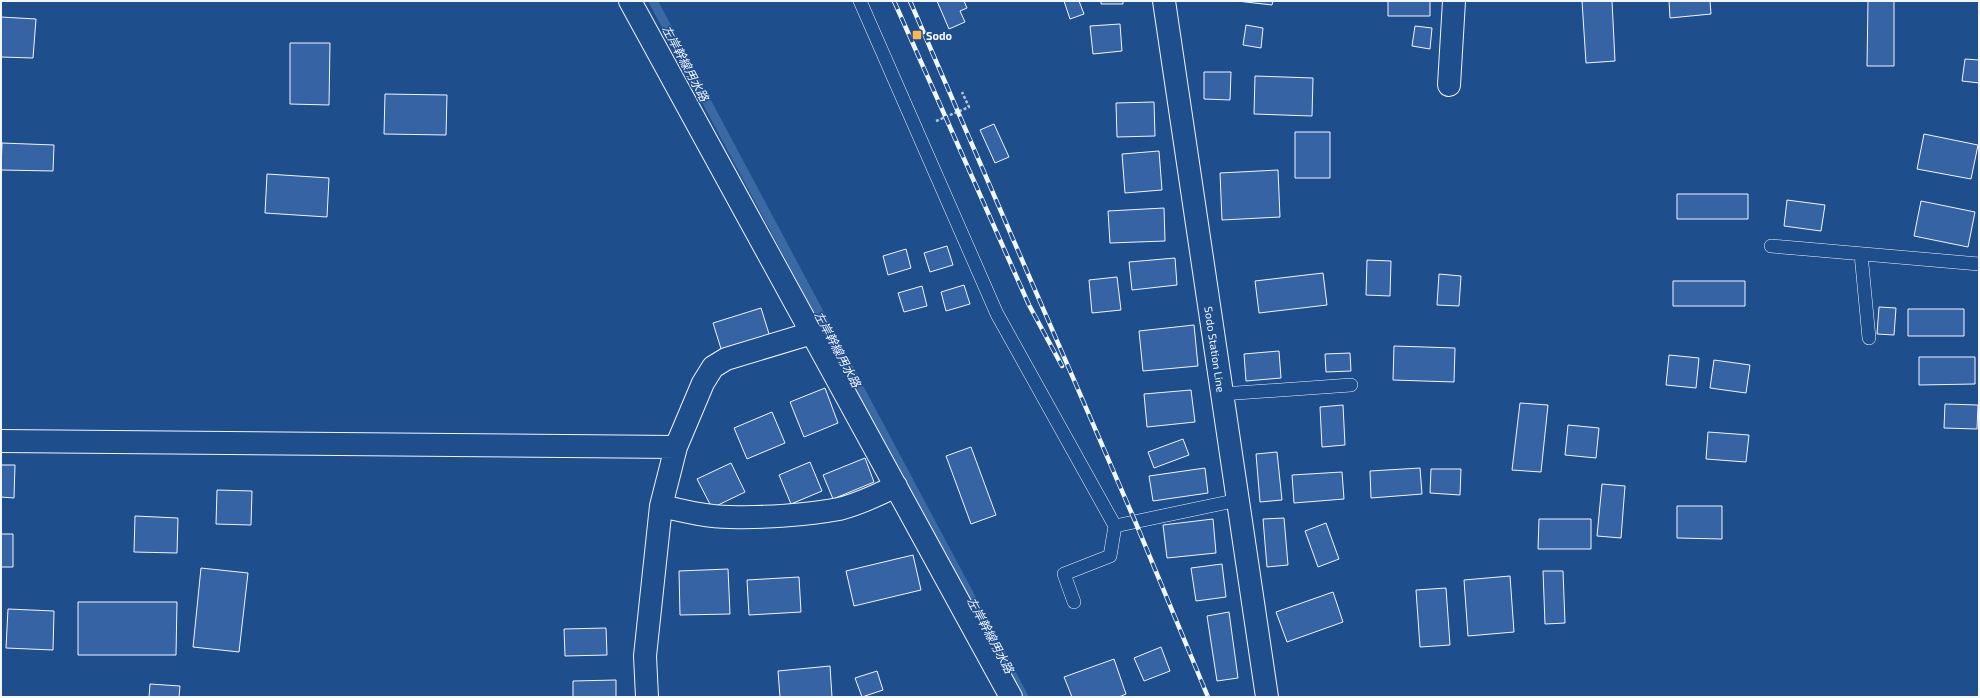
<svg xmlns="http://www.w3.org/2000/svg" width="1980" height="698" viewBox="0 0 1980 698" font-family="'Exo 2','Noto Sans JP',sans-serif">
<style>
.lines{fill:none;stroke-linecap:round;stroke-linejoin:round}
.stream{stroke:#3b69a3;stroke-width:9}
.building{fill:#3563a3;stroke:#f2f6ff}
.lane-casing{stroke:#f2f6ff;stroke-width:14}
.street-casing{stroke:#f2f6ff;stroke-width:24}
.secondary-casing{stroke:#f2f6ff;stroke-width:24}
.path{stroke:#b3c4dc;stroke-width:2.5;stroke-dasharray:3 2;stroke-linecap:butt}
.lane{stroke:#1f4e8c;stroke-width:13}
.street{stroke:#1f4e8c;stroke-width:22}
.secondary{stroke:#1f4e8c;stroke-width:22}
.rail-casing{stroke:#f2f6ff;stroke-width:4.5}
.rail{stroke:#1f4e8c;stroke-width:3;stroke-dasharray:9;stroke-linecap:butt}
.poi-dot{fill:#ffb74d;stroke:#1f4e8c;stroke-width:1.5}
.labels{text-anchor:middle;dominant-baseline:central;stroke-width:3;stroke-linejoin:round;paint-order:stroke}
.poi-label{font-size:11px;font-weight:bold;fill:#f2f6ff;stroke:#1f4e8c;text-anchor:start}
.street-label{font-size:11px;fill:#f2f6ff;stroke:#1f4e8c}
.water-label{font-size:12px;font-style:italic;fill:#f2f6ff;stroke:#1f4e8c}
</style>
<rect width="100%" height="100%" fill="#1f4e8c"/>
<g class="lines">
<path class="stream" d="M653,1L1024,697"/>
</g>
<path class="building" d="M937,1H964L967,8L960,11L965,22L949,29Z
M1064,1H1079L1084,14L1070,19Z
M1101,1H1123V4H1101Z
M1237,1H1273L1272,5Z
M1388,1H1430V16H1388Z
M1582,1H1612L1615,61L1586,63Z
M1669,1H1710L1711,14L1670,18Z
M1868,1H1894V66H1867Z
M1,17L36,19L33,58L1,57Z
M1120,24L1122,51L1093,54L1090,26Z
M1246,25L1263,28L1261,48L1243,45Z
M1415,26L1432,28L1430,49L1412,46Z
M290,43H330L329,105L290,104Z
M1965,59L1979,60V83L1962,81Z
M1204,72H1231L1230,100L1204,99Z
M1255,76L1313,78L1312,116L1254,114Z
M385,94L447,95L446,135L384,134Z
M1154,102L1155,136L1117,137L1116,103Z
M994,124L1009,157L995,163L980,130Z
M1295,132H1330V178H1295Z
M1924,134L1978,145L1971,179L1917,169Z
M2,143L54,145L53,171L1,170Z
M1159,151L1162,190L1125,193L1122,154Z
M1278,170L1280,217L1222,220L1220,173Z
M267,174L329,178L327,217L265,213Z
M1677,194H1748V219H1677Z
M1787,200L1825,205L1821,231L1784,226Z
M1921,201L1975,212L1968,247L1914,236Z
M1164,208L1165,241L1110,243L1108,211Z
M947,246L953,265L930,272L924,253Z
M906,249L911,268L888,275L883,256Z
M1175,258L1177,285L1132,290L1129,262Z
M1367,260L1391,261L1390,296L1366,295Z
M1323,273L1327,305L1259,313L1255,281Z
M1439,274L1461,276L1459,306L1437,305Z
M1117,277L1121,310L1092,313L1089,280Z
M1673,281H1745V306H1673Z
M964,285L970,304L946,311L941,292Z
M922,286L927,306L904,312L898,293Z
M1879,307L1896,308L1894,335L1877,334Z
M761,308L770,337L722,352L713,323Z
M1908,309H1964V336H1908Z
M1194,325L1198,366L1143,371L1139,331Z
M1394,346L1455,348L1454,382L1393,380Z
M1279,351L1281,378L1246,381L1244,354Z
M1350,353L1351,371L1326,372L1325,354Z
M1669,355L1699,358L1696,388L1666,385Z
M1919,357H1975V384L1919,385Z
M1714,360L1750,365L1746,393L1710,388Z
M825,388L838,423L804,437L790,402Z
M1191,390L1195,422L1147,427L1144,394Z
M1520,403L1548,405L1541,472L1512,470Z
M1945,404L1978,405L1977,429L1944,428Z
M1343,405L1345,445L1322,447L1320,407Z
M772,412L785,443L747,459L734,428Z
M1568,425L1599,428L1596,458L1565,455Z
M1708,432L1749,435L1746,462L1706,459Z
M1183,439L1189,455L1154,468L1148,452Z
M971,447L996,515L971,524L946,456Z
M1277,452L1282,500L1260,502L1256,454Z
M865,458L874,482L833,499L823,475Z
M810,462L822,491L791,504L779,475Z
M731,463L745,492L712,508L697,479Z
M1,465H15L14,498L1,497Z
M1205,468L1208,493L1153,501L1149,476Z
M1420,468L1422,494L1371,498L1370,471Z
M1431,469H1461L1460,495L1430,493Z
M1342,472L1344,499L1294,503L1292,475Z
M1602,484L1625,486L1621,538L1597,536Z
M217,490L252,491L251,525L216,524Z
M1677,506H1722V539L1677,538Z
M135,516L178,518L177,553L134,552Z
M1284,518L1288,565L1267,567L1263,519Z
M1213,519L1216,553L1167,558L1163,525Z
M1539,519H1591V549H1538Z
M1326,523L1339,559L1318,567L1305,531Z
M1,534H13V567H1Z
M913,555L921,590L854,606L846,571Z
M1222,564L1226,597L1196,601L1191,568Z
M201,568L248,573L239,652L193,647Z
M728,569L730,614L680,615L679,571Z
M1543,571H1563L1565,623L1545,624Z
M1510,576L1514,632L1468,636L1464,580Z
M799,577L801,612L749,615L747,580Z
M1446,588L1450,645L1420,647L1416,590Z
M1333,592L1343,622L1287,642L1276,612Z
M78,602H177L176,655H78Z
M8,609L54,611L53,650L6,648Z
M1229,612L1238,678L1217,681L1207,616Z
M606,628L607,655L565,656L564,629Z
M1161,647L1170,671L1144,681L1134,658Z
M1114,659L1126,694L1119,697H1072L1064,677Z
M830,666L832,697H780L778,671Z
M877,671L883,690L862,697L855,678Z
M616,680V697H573V681Z
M150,684L180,686L179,697H149Z"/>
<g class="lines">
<defs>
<path id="lane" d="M860,1L997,314L1115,526L1110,556L1064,574L1074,602
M1771,246L1979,264
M1861,254L1869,338
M1222,394L1351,385
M1115,526L1238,500"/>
<path id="street" d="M630,1L1011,697
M1449,85L1454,1
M1,441L676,447
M661,506C683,511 707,517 730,517C763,518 807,515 839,509C859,504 878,495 896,486
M647,697L645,656L661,506L676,447L703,383L713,367L726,359L812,333"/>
<g id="secondary">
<path id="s1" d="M1164,1L1267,697"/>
</g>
</defs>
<use href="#lane" class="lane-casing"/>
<use href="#street" class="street-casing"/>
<use href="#secondary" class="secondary-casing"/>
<path class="path" d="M936,121L969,107L962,92"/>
<use href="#lane" class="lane"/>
<use href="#street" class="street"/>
<use href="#secondary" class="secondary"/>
<defs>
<path id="rail" d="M894,1L1029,305L1062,366
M910,1L1135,521L1208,697"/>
</defs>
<use href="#rail" class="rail-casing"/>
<use href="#rail" class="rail"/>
</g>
<rect class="poi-dot" x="912" y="30" width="10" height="10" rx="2"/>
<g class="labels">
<g class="poi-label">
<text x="926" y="35">Sodo</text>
</g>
<g class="street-label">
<text stroke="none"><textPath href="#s1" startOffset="352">Sodo Station Line</textPath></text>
</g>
<g class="water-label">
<text transform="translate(686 63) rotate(62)">左岸幹線用水路</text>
<text transform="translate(838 349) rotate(62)">左岸幹線用水路</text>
<text transform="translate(991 635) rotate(62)">左岸幹線用水路</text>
</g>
</g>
<rect width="1980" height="698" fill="none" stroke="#f2f6ff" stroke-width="4"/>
</svg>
